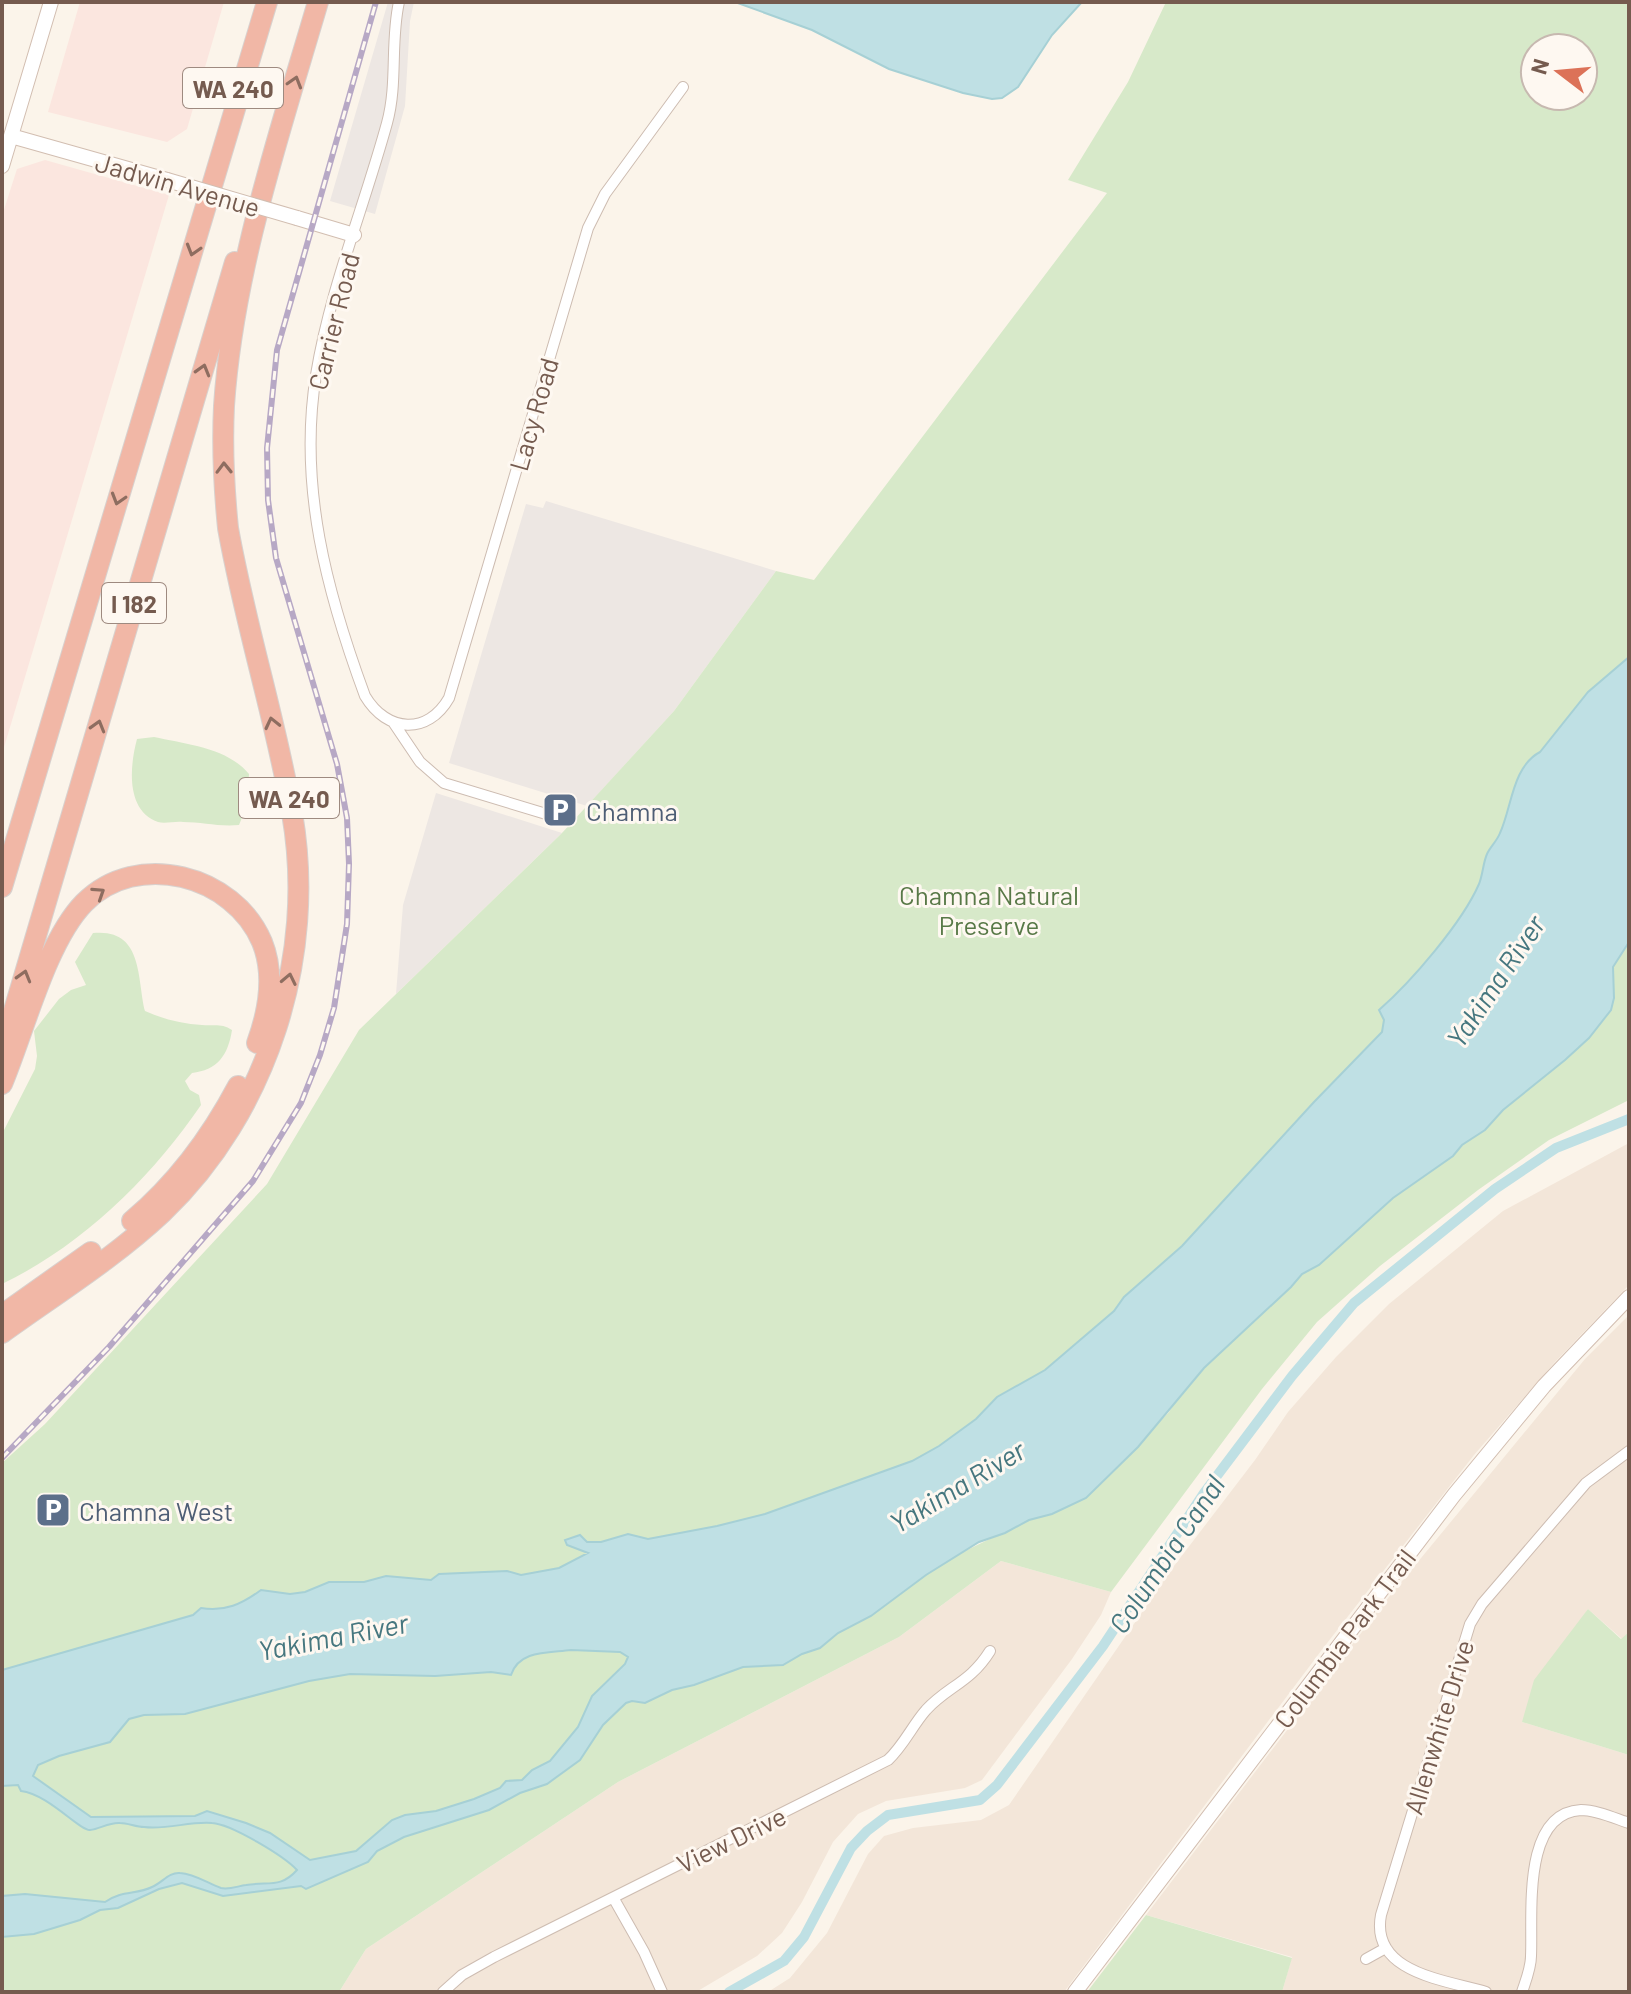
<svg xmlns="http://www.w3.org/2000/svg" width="1631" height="1994" viewBox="0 0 1631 1994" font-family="Barlow,sans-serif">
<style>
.residential{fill:#f3e6d9}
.commercial{fill:#fbe6df}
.industrial{fill:#ede7e3}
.green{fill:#d7e9c9;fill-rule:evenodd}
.water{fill:#bfe0e4;stroke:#a6d0d5;stroke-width:2;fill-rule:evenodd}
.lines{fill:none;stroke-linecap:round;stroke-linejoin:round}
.canal{stroke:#bfe0e4;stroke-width:10}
.street-casing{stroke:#cdbcb1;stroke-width:12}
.secondary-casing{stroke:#d2beb1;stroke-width:16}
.highway-casing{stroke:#d8d1ce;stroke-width:22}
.street{stroke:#fff;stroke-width:10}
.secondary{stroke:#fff;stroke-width:14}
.highway{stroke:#f1b7a6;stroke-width:20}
.rail-casing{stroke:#b7a8c5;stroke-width:6}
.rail{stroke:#fef8f1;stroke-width:3;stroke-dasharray:9;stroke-linecap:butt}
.secondary-bridge-casing{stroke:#d2beb1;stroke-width:16;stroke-linecap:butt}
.secondary-bridge{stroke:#fff;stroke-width:14}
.oneway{stroke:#8e6d60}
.labels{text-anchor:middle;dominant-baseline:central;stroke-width:6;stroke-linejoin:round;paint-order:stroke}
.shield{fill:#fef8f1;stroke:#9e8a80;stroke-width:2}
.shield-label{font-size:24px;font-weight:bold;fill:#755b4f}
.street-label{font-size:26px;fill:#755b4f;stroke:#fef8f1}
.service-label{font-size:26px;fill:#4e5e75;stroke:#fef8f1;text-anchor:start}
.park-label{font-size:26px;fill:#587947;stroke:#fef8f1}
.water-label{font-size:28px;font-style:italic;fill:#46777f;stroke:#fef8f1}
</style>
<rect width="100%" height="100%" fill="#fbf4ea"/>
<path class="residential" d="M1629,1143V1285L1555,1362L1474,1455L1324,1647L1064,1992H768L790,1978L827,1933L868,1854L884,1836L913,1828L981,1820L1009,1805L1174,1566L1255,1460L1288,1412L1336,1357L1389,1304L1503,1211Z
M1629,1315V1632L1622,1639L1588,1609L1522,1722L1629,1755V1992H1282L1292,1957L1146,1915L1384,1603L1585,1359Z
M1001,1561L1111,1592L1101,1615L1072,1659L982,1780L965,1788L886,1801L858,1814L833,1842L802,1902L782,1933L757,1956L696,1992H339L366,1949L618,1782L899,1637Z"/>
<path class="commercial" d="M80,2H224L187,129L167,142L48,112Z
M45,160L169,195L2,754V216L17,169Z"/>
<path class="industrial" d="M388,2H414L410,21L405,106L375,214L330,201Z
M546,501L776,571L674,711L587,806L449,763L526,504L543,508Z
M436,793L562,833L396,994L403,905Z"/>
<path class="green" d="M1166,2H1629V657L1588,692L1540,752C1512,767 1512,807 1500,833C1497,841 1490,847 1487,854C1483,863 1483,874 1479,884C1462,923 1411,982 1380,1010L1384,1020L1382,1032L1314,1102L1182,1246L1124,1297L1114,1311L1045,1370L997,1397L976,1419L939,1446L912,1461L765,1514L717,1526L648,1539L628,1534L601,1542H587L580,1535L578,1548L589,1552L559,1568L521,1575L507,1571L439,1574L431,1580L386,1576L364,1582H329L305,1592L290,1594L261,1590C242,1604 225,1612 201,1608L193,1615L2,1670V1463L45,1424L267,1184L359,1030L562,833L674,711L776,571L814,580L1107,193L1068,180L1128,82ZM1535,48H1583V96H1535Z
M154,737C186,744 228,748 249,774L247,805L239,825C219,827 202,822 183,822C175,821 165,824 158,822C125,810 130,765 137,739Z
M93,933C143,928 137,977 145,1011C163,1019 182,1024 202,1025C215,1026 222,1023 232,1030C228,1056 217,1070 192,1073L185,1081L190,1090L199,1095L201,1105C151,1178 83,1245 2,1284V1134L35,1069L37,1056L34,1031L59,999L71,990L86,985L75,962Z
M1629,942V1100L1549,1140L1478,1190L1380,1266L1317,1322L1262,1389L1111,1592L1001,1561L899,1637L618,1782L366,1949L339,1992H2V1759L111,1720L965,1551L1029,1520L1052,1514L1086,1498L1169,1412L1182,1392L1204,1368L1302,1274L1319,1265L1393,1198L1453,1156L1462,1145L1485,1130L1503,1110L1565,1060L1589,1038L1607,1016L1614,998L1613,967Z
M1588,1609L1621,1639L1629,1632V1755L1522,1722L1534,1680Z
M1146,1915L1292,1958L1282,1992H1087Z"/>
<path class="water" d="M735,2H1082L1052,35L1018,87L1002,98L992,99L963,93L889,69L812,30Z
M1629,657V942L1613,967L1614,998L1611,1010L1589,1038L1565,1060L1503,1110L1485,1130L1462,1145L1453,1156L1393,1198L1319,1265L1302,1274L1291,1287L1204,1368L1138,1447L1086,1498L1052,1514L1029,1520L1005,1533L979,1542L926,1575L871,1616L838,1633L820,1648L802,1654L783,1665L743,1667L694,1685L672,1690L645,1703L632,1701L626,1703L603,1725L580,1760L547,1784L520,1793L489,1810L404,1837L377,1851L368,1862L306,1889L301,1886L223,1896L182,1883L159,1889L118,1908L100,1910L80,1920L34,1934L2,1937V1896L25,1894L105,1902C122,1890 136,1895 152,1887C162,1883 169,1872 180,1873C195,1874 207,1883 221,1888C229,1890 238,1886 246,1885C268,1881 280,1889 297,1870C284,1856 231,1824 212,1823C190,1821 167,1830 144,1827C136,1827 128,1823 120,1823C109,1822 100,1829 90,1830C80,1831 48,1794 21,1791L18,1785L2,1786V1670L193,1615L201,1608C225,1612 242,1604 261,1590L290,1594L305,1592L329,1582H364L386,1576L431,1580L439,1574L507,1571L521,1575L559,1568L588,1553L567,1545L565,1540L580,1535L587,1542H601L628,1534L648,1539L717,1526L765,1514L912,1461L939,1446L976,1419L997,1397L1045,1370L1114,1311L1124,1297L1182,1246L1314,1102L1382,1032L1384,1020L1379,1010C1411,982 1462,923 1479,884C1483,874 1483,863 1487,854C1490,847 1497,841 1500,833C1512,807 1512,767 1540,752L1588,692ZM571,1650L620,1652L628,1657L625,1664L592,1696L578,1727L550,1761L532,1770L522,1780L506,1781L500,1788L474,1799L436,1811L405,1815L392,1820L356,1851L310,1860L270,1833L246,1823L207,1811L195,1816L91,1817L33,1776L38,1765L59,1756L110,1742L129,1719L144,1715L185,1714L309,1681L350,1674L435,1676L491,1672L511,1675C519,1650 548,1653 571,1650Z"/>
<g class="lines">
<path class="canal" d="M729,1992L784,1961L804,1937L851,1848L867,1831L888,1815L980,1800L997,1785L1103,1646L1204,1493L1292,1376L1354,1303L1495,1189L1556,1148L1629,1119"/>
<defs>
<path id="street" d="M399,2C390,42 398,83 387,123C364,207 330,289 316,375C298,486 327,593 365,696C387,733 428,735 449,698L588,228L605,194L683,87
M393,722L420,762L444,783L566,820
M614,1899L644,1952L662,1992
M1366,1959L1384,1949
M443,1992L462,1975L494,1957L888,1760C904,1745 912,1726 926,1710C948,1686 970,1683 990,1651
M1486,1992C1446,1980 1370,1973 1381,1915L1470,1624L1482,1604L1586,1483L1629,1451
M1522,1992C1526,1980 1531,1968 1531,1956C1533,1916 1521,1813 1581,1810C1596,1810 1614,1818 1629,1823"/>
<path id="secondary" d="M11,136L167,180
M2,166L51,2
M297,218L354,235
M1075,1992L1454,1495L1544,1386L1629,1297"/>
<path id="highway" d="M2,887L267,2
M2,1051L235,262
M2,1084C24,1032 46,942 84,903C137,849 234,875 262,942C275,974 269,1010 257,1043
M132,1221C176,1184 211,1137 238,1086
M2,1315L91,1252
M2,1333C56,1294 114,1258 162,1213C268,1112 317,956 292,813C275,717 245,624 228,528C224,488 222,447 224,406C233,270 280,132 318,2"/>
</defs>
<use href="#street" class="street-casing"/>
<use href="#secondary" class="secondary-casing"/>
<use href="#highway" class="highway-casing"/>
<use href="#street" class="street"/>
<use href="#secondary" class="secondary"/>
<use href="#highway" class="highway"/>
<defs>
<path id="rail" d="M2,1458L109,1347L253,1181L301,1103L320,1055L334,1008L347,924L349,864L347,818L337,764L276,558L268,500L267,448L277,350L376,2"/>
</defs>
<use href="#rail" class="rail-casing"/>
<use href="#rail" class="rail"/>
<defs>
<path id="secondary-bridge" d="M167,180L297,218"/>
</defs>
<use href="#secondary-bridge" class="secondary-bridge-casing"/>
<use href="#secondary-bridge" class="secondary-bridge"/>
</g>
<defs><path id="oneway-chevron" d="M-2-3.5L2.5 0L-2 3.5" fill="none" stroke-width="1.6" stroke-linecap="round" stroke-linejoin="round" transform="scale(2)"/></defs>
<g class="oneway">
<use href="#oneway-chevron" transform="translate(295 82) rotate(-73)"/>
<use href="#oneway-chevron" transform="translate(193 250) rotate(107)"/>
<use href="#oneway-chevron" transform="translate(203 370) rotate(-74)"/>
<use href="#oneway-chevron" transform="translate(224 468) rotate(-91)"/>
<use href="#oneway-chevron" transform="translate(118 499) rotate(107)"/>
<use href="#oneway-chevron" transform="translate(272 723) rotate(-103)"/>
<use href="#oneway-chevron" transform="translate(98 726) rotate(-74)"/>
<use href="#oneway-chevron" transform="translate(99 893) rotate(-33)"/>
<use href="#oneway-chevron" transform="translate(24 976) rotate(-74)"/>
<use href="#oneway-chevron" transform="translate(289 979) rotate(-78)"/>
</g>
<defs>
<symbol id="parking-square" viewBox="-11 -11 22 22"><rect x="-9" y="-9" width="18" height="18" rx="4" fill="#5c6f8a" stroke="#fef8f1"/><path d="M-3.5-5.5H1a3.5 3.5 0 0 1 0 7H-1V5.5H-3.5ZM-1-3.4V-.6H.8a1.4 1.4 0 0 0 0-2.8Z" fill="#fff"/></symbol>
</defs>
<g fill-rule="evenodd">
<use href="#parking-square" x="540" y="790" width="40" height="40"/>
<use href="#parking-square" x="33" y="1490" width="40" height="40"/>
</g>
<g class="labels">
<g class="shield">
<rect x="183" y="68" width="100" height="40" rx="6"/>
<rect x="102" y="583" width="64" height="40" rx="6"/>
<rect x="239" y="778" width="100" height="40" rx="6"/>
</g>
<g class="shield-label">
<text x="233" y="88">WA 240</text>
<text x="134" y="603">I 182</text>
<text x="289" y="798">WA 240</text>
</g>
<g class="street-label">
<text transform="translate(178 184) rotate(16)">Jadwin Avenue</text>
<text transform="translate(333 321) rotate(-76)">Carrier Road</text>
<text transform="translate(533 414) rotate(-74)">Lacy Road</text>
<text transform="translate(1344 1638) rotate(-53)">Columbia Park Trail</text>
<text transform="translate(1438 1727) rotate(-73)">Allenwhite Drive</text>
<text transform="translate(731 1839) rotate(-26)">View Drive</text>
</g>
<g class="service-label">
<text x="586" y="810">Chamna</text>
<text x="79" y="1510">Chamna West</text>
</g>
<g class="park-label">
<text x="989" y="894">Chamna Natural<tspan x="989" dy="30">Preserve</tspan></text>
</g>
<g class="water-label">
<text transform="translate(1495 981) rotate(-56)">Yakima River</text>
<text transform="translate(957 1486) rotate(-31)">Yakima River</text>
<text transform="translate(1166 1554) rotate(-56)">Columbia Canal</text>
<text transform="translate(333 1636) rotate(-11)">Yakima River</text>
</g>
</g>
<rect width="1631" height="1994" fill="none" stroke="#755b4f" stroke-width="8"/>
<g transform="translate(1559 72) rotate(286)"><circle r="38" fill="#fef8f1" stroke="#c7b9b0" stroke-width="2"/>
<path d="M0-6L14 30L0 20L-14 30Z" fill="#dc7258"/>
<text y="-12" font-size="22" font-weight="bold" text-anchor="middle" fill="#755b4f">N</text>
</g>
</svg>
